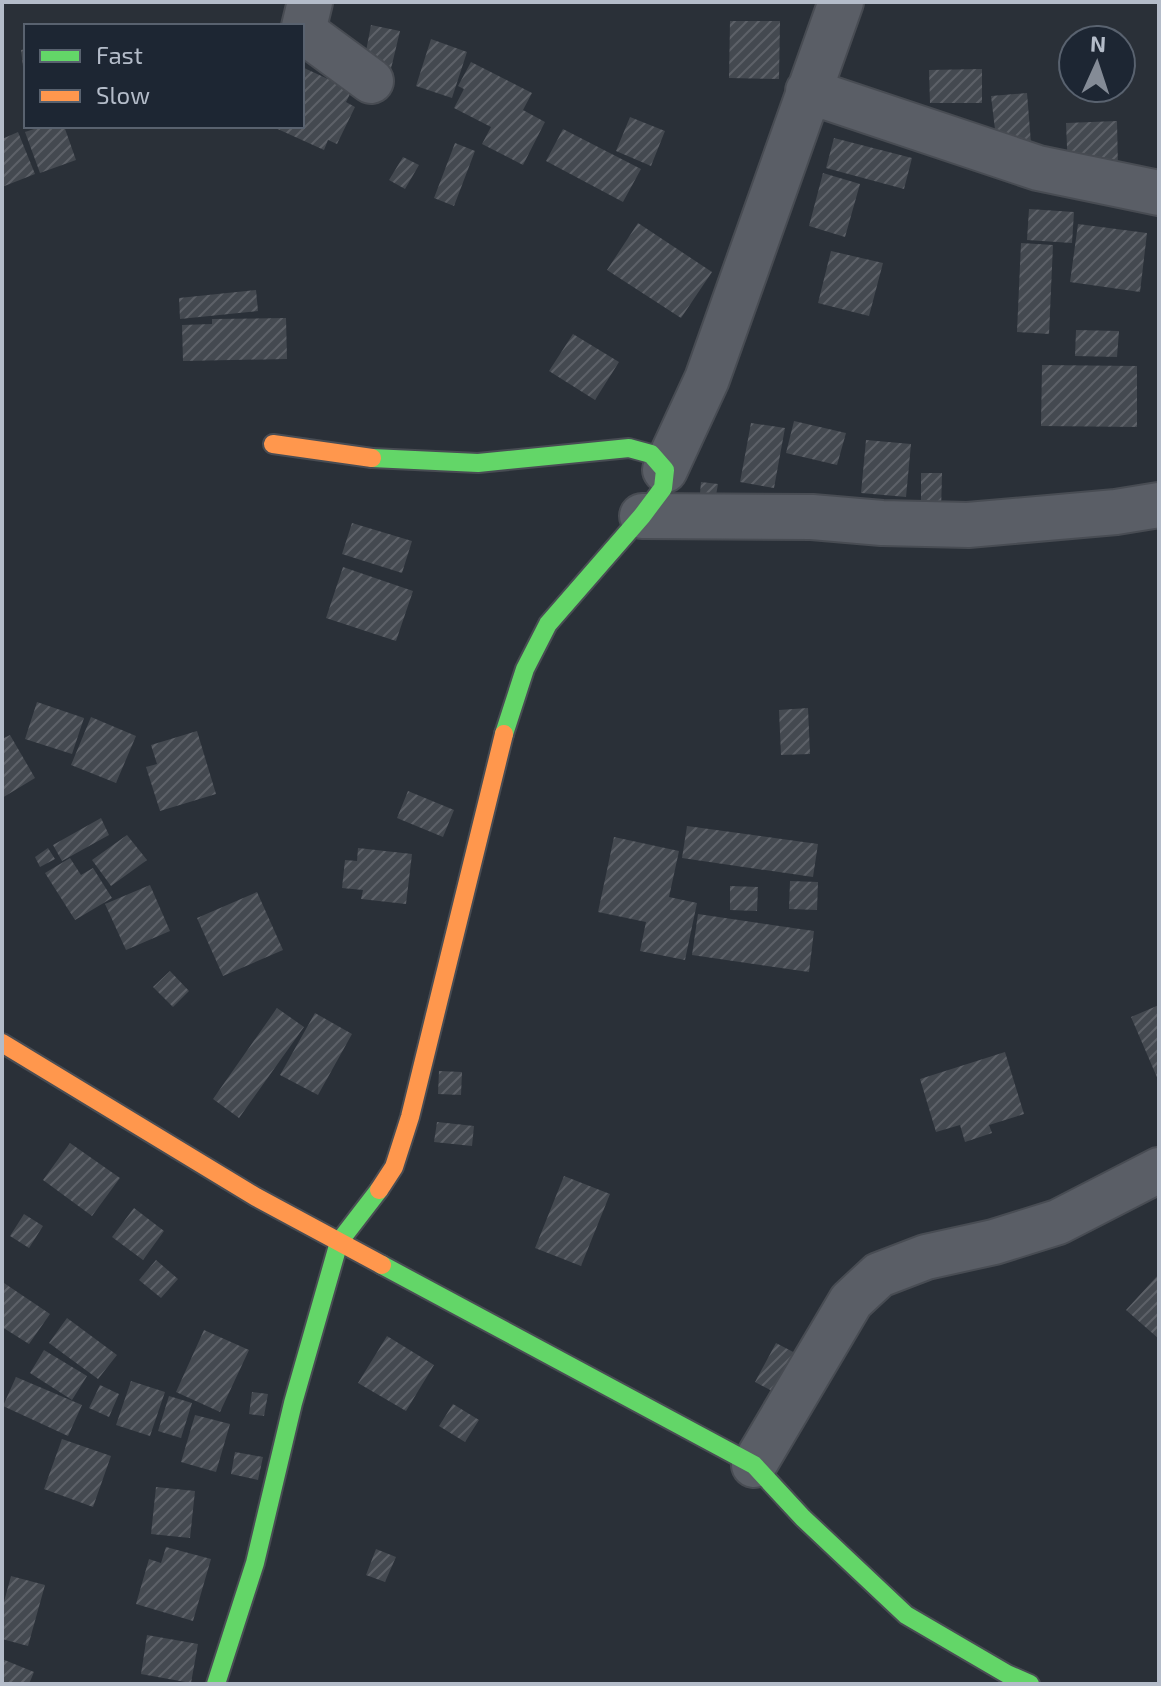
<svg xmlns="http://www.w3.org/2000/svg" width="1161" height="1686" viewBox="0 0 1161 1686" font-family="'Exo 2',sans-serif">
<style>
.building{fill:url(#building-hatch)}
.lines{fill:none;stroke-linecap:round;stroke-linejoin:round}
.street-casing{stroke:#484c53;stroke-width:48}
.fast-casing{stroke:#484c53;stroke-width:22}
.slow-casing{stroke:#484c53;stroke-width:22}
.street{stroke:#5a5e66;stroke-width:44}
.fast{stroke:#63d668;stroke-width:18}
.slow{stroke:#ff974d;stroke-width:18}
</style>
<defs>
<pattern id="building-hatch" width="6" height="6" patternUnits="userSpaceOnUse" patternTransform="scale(2)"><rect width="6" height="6" fill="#444950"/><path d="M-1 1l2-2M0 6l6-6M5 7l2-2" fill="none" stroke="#5d6168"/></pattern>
</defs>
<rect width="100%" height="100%" fill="#2a3038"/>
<path class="building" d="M730,21H780L779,79L729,78Z
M371,25L400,31L390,73L363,67Z
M431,39L467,52L452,98L416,86Z
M26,49V75H24L21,50Z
M471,62L532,93L523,110L545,122L523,165L482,144L491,127L454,108L464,89L458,86Z
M302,67L352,90L346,102L355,107L337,144L328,140L324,150L271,126H302Z
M982,69V103H930L929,70Z
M1027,93L1031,143L997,146L991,96Z
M630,117L665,131L651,166L616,151Z
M1117,121L1118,169L1068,171L1066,123Z
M43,126H64L76,160L40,173L25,132Z
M563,129L641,169L623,202L546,161Z
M18,132L35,174L2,187V139Z
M834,138L912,158L904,189L826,168Z
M455,143L475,151L454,206L434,198Z
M403,157L419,165L405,189L389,180Z
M823,173L860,184L845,237L809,226Z
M1029,209L1074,212L1072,243L1027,240Z
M638,223L712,272L681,318L607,270Z
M1078,224L1147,233L1140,292L1070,282Z
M1021,243L1053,245L1049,334L1017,332Z
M831,251L883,263L869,316L818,303Z
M256,290L258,311L180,319L179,298Z
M286,318L287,359L183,361L182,325L212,324V319Z
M1076,330L1119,331L1117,357L1075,356Z
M573,334L619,362L595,400L549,371Z
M1042,365L1137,366V427L1041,426Z
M794,421L846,433L837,465L786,453Z
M751,423L785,428L774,488L740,482Z
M866,440L911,444L906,497L861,493Z
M921,473H942L941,513H921Z
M701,482L718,484L714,507L699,505Z
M352,523L412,541L402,573L342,554Z
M343,567L413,591L396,641L326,618Z
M37,702L84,718L72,754L25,739Z
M808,708L810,754L781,755L779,710Z
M91,717L136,736L116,783L71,765Z
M197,731L216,794L160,811L146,767L157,764L151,745Z
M10,735L35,778L2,798V739Z
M408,791L454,810L443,837L397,818Z
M101,818L109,835L62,861L53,845Z
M687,826L818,844L813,877L682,858Z
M127,835L147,860L111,886L92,860Z
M614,837L679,851L669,897L697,903L685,960L640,951L646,922L598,912Z
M48,848L55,859L40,867L35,857Z
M358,848L412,854L406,904L361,899L363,890L342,888L345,860L357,861Z
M70,858L81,875L93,868L112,898L75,920L45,873Z
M790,881L818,882L817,910L789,909Z
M150,885L170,931L126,950L105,904Z
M730,886L758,887L757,911L730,910Z
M257,892L283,950L223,976L197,918Z
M698,914L814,931L809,972L692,955Z
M170,971L189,991L173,1007L153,987Z
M1159,1005V1082L1131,1017Z
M277,1008L304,1027L239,1118L213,1099Z
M315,1013L352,1034L318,1095L280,1075Z
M1005,1052L1024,1114L989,1125L992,1133L965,1142L960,1125L936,1132L920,1079Z
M439,1071L462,1072L461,1095L438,1094Z
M437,1122L474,1126L472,1146L434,1142Z
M70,1143L120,1178L92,1216L43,1180Z
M564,1176L610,1194L581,1266L535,1248Z
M134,1208L164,1231L143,1260L112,1237Z
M24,1214L43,1226L29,1248L10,1236Z
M156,1260L178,1279L161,1298L139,1280Z
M1159,1274V1339L1126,1310Z
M4,1283L50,1314L29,1344L2,1327Z
M67,1318L117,1355L98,1379L49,1343Z
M204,1330L249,1350L220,1412L176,1392Z
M387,1336L434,1365L406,1411L358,1383Z
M776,1343L801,1356L780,1395L755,1382Z
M44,1350L87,1376L72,1400L30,1373Z
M16,1377L82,1405L68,1436L3,1406Z
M131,1381L165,1392L150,1436L116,1425Z
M100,1385L119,1394L109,1417L89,1408Z
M252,1392L268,1394L264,1416L249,1414Z
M169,1396L192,1403L181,1438L158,1431Z
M453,1404L479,1420L465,1442L439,1426Z
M195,1415L230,1424L216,1472L181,1462Z
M62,1439L111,1456L93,1507L44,1489Z
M235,1452L263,1457L258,1480L231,1474Z
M156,1487L195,1491L190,1538L151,1534Z
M166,1547L211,1559L193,1621L136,1604L149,1559L161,1563Z
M376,1549L396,1557L385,1582L366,1575Z
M11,1576L45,1585L28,1646L2,1639V1609Z
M147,1635L198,1644L191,1683L141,1674Z
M2,1659L34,1672L29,1684H2Z"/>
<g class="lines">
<defs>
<path id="street" d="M310,2L303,31L371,81
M808,91L1038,168L1159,193
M665,470L707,379L841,2
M642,516L812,517L882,523L968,525L1116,512L1159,505
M754,1465L851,1301L879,1275L926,1257L994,1242L1058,1222L1159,1170"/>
<path id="fast" d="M372,458L478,463L629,448L651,454L665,470L663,488L642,516L548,624L525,669L504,734
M382,1265L754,1465L803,1518L906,1615L1007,1674L1030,1684
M216,1684L255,1563L293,1403L339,1242L379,1190"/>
<path id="slow" d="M273,444L372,458
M2,1043L256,1197L382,1265
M379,1190L394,1167L410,1117L504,734"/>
</defs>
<use href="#street" class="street-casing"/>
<use href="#fast" class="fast-casing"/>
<use href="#slow" class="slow-casing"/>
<use href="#street" class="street"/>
<use href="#fast" class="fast"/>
<use href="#slow" class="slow"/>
</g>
<rect width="1161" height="1686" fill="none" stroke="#b4bcc9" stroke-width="8"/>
<rect x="24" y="24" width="280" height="104" fill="#1d2633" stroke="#59626f" stroke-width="2"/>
<rect x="40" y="50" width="40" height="12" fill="#63d668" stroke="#59626f" stroke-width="2"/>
<text x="96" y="64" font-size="24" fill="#b4bcc9">Fast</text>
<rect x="40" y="90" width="40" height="12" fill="#ff974d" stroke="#59626f" stroke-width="2"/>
<text x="96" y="104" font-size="24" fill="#b4bcc9">Slow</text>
<g transform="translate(1097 64) rotate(3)"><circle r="38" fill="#1d2633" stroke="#59626f" stroke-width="2"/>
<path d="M0-6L14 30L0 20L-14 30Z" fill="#848b96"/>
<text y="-12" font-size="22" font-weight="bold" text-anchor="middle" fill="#b4bcc9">N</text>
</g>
</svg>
